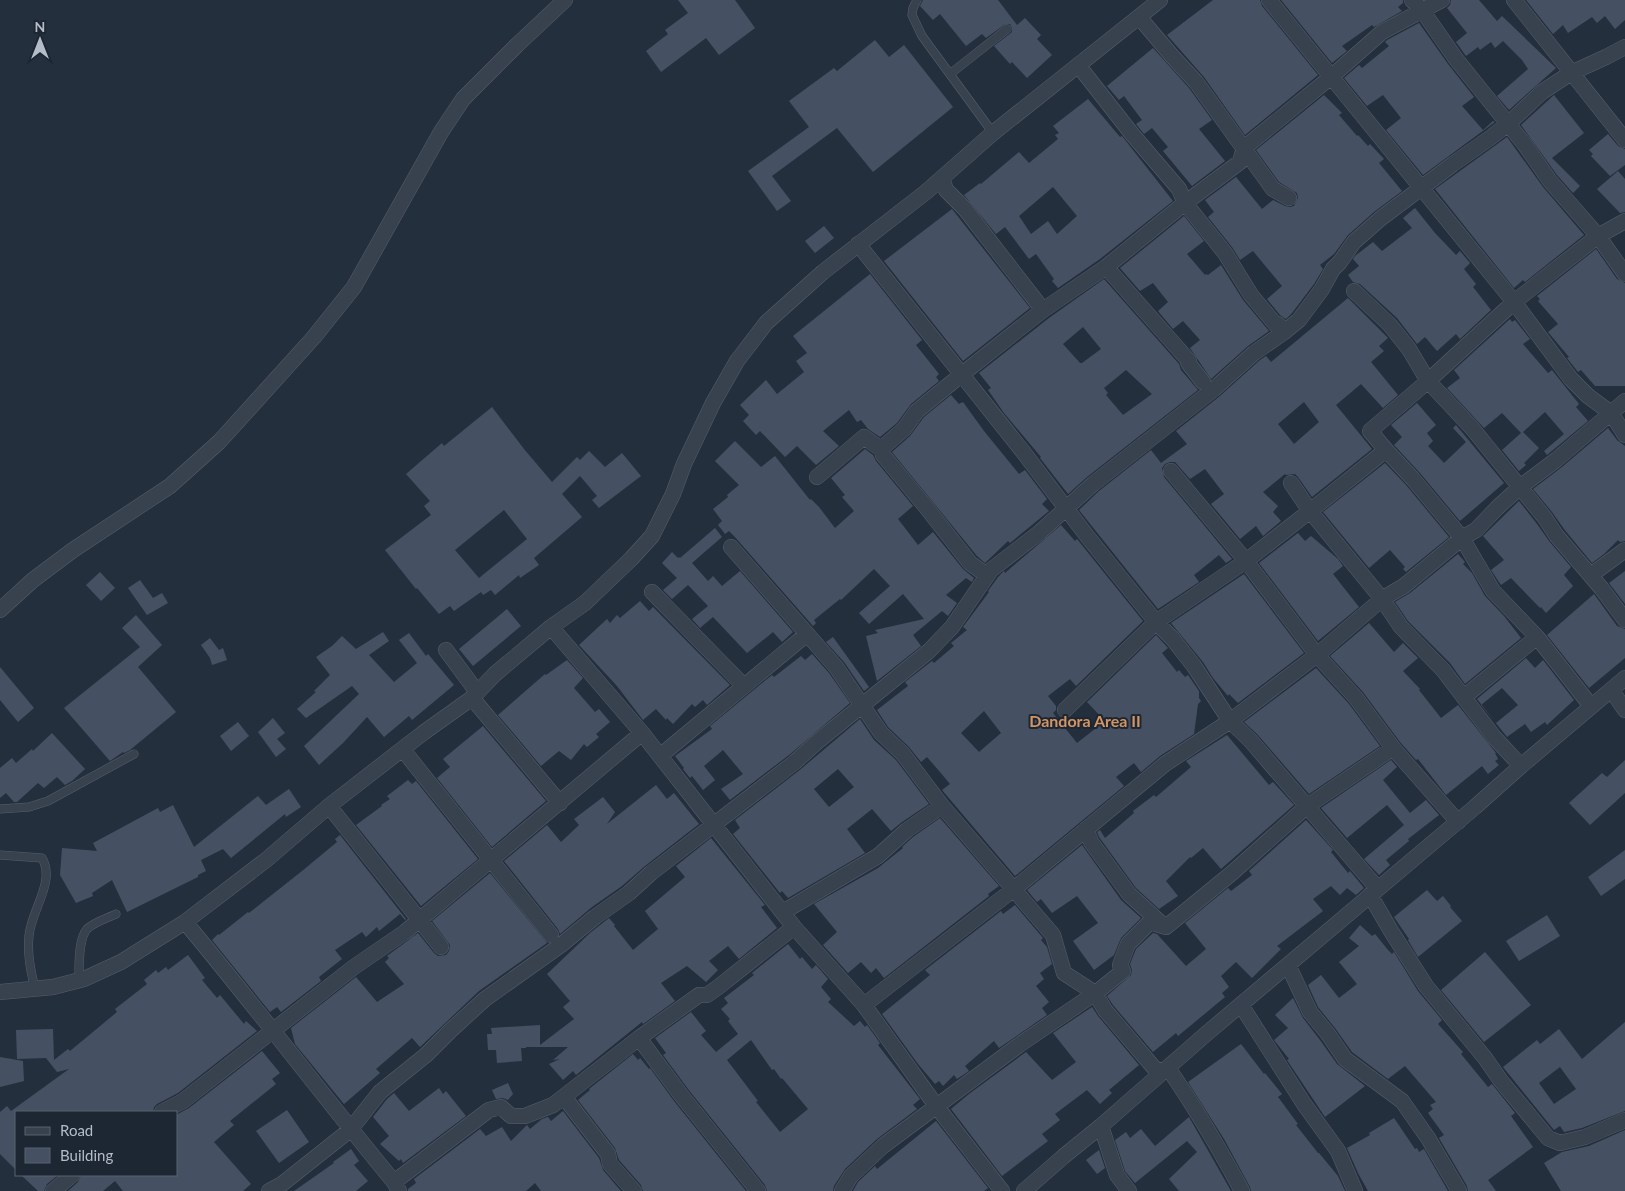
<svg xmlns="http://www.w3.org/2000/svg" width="1625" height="1191" viewBox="0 0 1625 1191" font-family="Lato,sans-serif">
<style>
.building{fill:#455162;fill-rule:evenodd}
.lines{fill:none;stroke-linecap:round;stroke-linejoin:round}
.lane-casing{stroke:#565f6c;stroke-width:9}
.street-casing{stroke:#565f6c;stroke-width:16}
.lane{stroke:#38414e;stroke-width:8}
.street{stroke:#38414e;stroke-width:15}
.labels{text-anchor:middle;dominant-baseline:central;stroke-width:4;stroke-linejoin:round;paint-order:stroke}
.quarter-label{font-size:16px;font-weight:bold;fill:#d59563;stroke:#1d2633}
</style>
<rect width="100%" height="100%" fill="#242f3e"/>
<path class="building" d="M678,0H735L755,28L719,55L706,38L661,72L646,51L668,34L665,30L688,13Z
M923,0H998L1017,25L1025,18L1041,35L1037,39L1052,55L1027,78L1012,62L1010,64L994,46L1012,32V28L1010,24L1004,25L986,38L982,34L966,46L940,14L933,20L920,6Z
M1213,0H1260L1262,6L1318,75L1245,135L1204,77L1167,35Z
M1281,0H1403V3L1398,7L1402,11L1374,27L1372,25L1342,46L1347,51L1332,63Z
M1451,0H1479L1497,21L1502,16L1556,68L1509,110L1497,96L1528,69L1522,60L1503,41L1495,48L1491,42L1480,50L1478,47L1466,56L1456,42L1467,33L1447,8L1450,5Z
M1526,0H1625V20L1615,29L1605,16L1597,23L1592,17L1568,33L1563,25L1553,34Z
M1419,23L1448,64L1474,97L1462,106L1483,130L1493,121L1495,122L1423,175L1386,130L1401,118L1383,95L1367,106L1344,78L1359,65L1362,68L1389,46L1385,42L1387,40Z
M875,40L889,57L904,45L953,107L873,172L837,128L772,176L791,201L777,211L748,171L809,127L789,101L834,68L837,71Z
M1153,48L1189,88L1212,120L1199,129L1225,161L1192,186L1163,151L1168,147L1152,128L1144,134L1136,124L1142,120L1124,96L1119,100L1107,86Z
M1324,95L1342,113L1339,115L1357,136L1358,135L1368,146L1370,144L1384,159L1379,163L1402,191L1374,212L1348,235L1334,254L1320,265L1323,269L1314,284L1292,313L1286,319L1280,315L1267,299L1282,286L1253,251L1240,260L1232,247L1208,217L1214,212L1205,200L1236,177L1262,209L1273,200L1285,206L1290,207L1294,206L1298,198L1297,193L1279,182L1256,150Z
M1554,95L1584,133L1552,158L1580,186L1573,193L1557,175L1521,125Z
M1088,99L1120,137L1122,136L1173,201L1100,259L1058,288L1052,281L1054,279L1036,254L1029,259L1005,227L996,234L964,195L980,183L981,184L1019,152L1029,163L1058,139L1055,135L1059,133L1053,126ZM1053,187L1077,216L1057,234L1048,221L1031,234L1019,216Z
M1608,134L1618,146L1625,149V165L1610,176L1591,156L1593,154L1589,150Z
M1507,137L1543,187L1584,235L1525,282L1523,280L1514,288L1435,189Z
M1618,171L1625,179V212L1620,213L1597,189Z
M1415,208L1435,233L1456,255L1460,251L1470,263L1464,269L1476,284L1473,287L1491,310L1460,339L1456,334L1437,351L1425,337L1417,344L1397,318L1360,284L1353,282L1348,275L1359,266L1353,259L1355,256L1373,242L1382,251L1412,228L1403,218Z
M952,209L1030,308L963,361L884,261Z
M1184,216L1204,241L1187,254L1205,275L1206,274L1208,275L1221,265L1243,300L1269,331L1248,346L1211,379L1190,348L1200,340L1183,321L1173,329L1158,311L1168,302L1153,283L1140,291L1120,268Z
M824,226L834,238L815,253L805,241Z
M1596,249L1617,279L1625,283V386H1595L1581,370L1578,372L1567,358L1569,357L1548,332L1558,324L1538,301L1540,299L1537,296Z
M870,274L922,340L916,345L939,374L936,377L939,381L911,404L897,423L880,437L868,429L861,420L857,422L849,410L823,431L839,446L816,465L797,446L785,457L760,431L756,435L743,421L749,415L740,405L766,380L777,394L804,372L796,361L807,353L793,336Z
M1104,279L1179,364L1181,370L1198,390L1087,477L1068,494L1040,458L1041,457L1004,413L988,390L991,388L979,373L1049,318ZM1083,327L1101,349L1082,363H1080L1063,344ZM1126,370L1152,394L1123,415L1106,395L1108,393L1104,388Z
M1348,298L1388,338L1379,346L1384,351L1371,362L1398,395L1383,408L1361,384L1336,405L1372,449L1312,497L1298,477L1295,474L1286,475L1285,474L1263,492L1278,506L1273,512L1281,521L1263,536L1256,526L1240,539L1211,504L1224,494L1205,469L1190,479L1175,462H1170L1165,464L1162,468L1164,477L1232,559L1226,563L1219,555L1194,575L1199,582L1158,609L1079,510L1099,491L1151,450L1161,463L1187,444L1176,431L1220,396L1260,360L1266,356L1271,362ZM1304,402L1319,422L1294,444L1278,424Z
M1510,319L1512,322L1515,320L1530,339L1523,344L1548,373L1552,370L1579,404L1576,407L1588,421L1547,455L1544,451L1564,434L1545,412L1523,432L1539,448L1524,463L1526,465L1519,471L1502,450L1521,433L1502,413L1484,428L1447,388L1460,378L1454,370Z
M951,395L959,404L963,402L984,431L1019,474L1025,470L1047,499L1042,504L1049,511L1010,543L1008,541L985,563L977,556L892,452L910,436L924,417Z
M1417,403L1436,425L1427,433L1433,441L1428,446L1444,463L1466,442L1453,428L1456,425L1504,483L1460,521L1420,473L1394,445L1402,437L1391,425Z
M492,407L524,449L552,482L577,457L580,460L589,451L605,467L622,453L641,476L599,508L592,500L597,496L580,476L562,494L582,517L534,558L539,565L520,578L519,575L495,595L491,590L483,595L481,592L454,611L450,606L439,614L417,588L416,589L385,550L431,515L424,506L430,501L406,474L442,443L444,446ZM504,510L527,539L479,578L455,550Z
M1608,428L1617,440L1625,446V541L1620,542L1618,540L1604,554L1592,563L1564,529L1552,512L1533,489L1562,467Z
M735,441L761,467L775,456L810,500L811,499L819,507L835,528L854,511L842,497L845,495L831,478L865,449L873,455L876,461L913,506L898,519L918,545L933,532L963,569L974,578L972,582L966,578L946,595L957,603L948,616L942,611L913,635L921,646L877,681L866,636L878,633L875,630L924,619L903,594L869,624L859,613L890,586L874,569L841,600L840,599L814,620L816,623L813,626L734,536L729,531L725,534L718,525L722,521L713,509L728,497L727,495L739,485L715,461Z
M1385,463L1406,485L1449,537L1406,572L1403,569L1405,567L1390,550L1369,568L1323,512Z
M1519,501L1537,524L1549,541L1571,567L1564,575L1573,586L1546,613L1541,607L1540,608L1511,578L1501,585L1491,570L1504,560L1483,536Z
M1061,525L1075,541L1077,539L1143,621L1076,686L1070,679L1048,696L1056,706V710L1053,713L1077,743L1105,721L1087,702L1156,635L1168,648L1162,653L1177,672L1179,670L1185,677L1188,675L1199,691V698L1201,701L1198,704L1194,734L1160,756L1141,772L1134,763L1116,777L1124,786L1015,876L942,790L950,784L940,772L927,757L921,762L909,747L888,727L877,710L908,686L905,682L932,661L934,663L954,646L951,643L967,630L963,627L989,592L988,591L998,577L1004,571L1005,573ZM984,711L1001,733L979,752L961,733Z
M715,528L722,537L692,563L708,581L713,576L722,586L740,571L793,632L782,642L773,632L747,653L713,617L700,628L692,619L708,606L688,585L672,599L663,590L677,578L662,563L672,552L678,558L679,557L680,558Z
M1298,533L1305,541L1311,536L1338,559L1343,566L1333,574L1359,607L1318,641L1259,563Z
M1458,554L1465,562L1463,564L1472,573L1485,596L1504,616L1521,638L1465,684L1450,663L1408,621L1395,602L1410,593Z
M1625,571V604L1609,583Z
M100,572L115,588L101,601L86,585Z
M1244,574L1304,653L1238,703L1229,694L1228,696L1213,678L1203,662L1171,623Z
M140,580L153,598L162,593L168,603L147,615L128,588Z
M1594,594L1617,626L1625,629V658L1589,688L1547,635Z
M640,601L649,611L653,607L730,685L707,705L703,700L695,707L692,704L673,724L667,718L666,720L656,709L643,720L617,686L579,645L607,619L610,623L617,615L620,618Z
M507,609L521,626L473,666L459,649Z
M136,615L162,645L138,667L176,712L130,750L124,753L123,752L110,761L64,708L140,647L122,628Z
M1369,623L1394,652L1403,643L1418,658L1403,671L1420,689L1419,690L1441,718L1458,705L1496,753H1495L1498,759L1495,761L1499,765L1488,774L1482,766L1446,795L1418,759L1416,760L1400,742L1363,692L1330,656Z
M383,632L389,641L369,655L394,682L417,663L399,640L409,633L426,656L428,654L454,685L412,720L409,716L384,737L367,717L343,743L319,765L304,746L359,694L352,686L306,718L297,709L316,692L314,691L330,675L316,657L332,646L342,636L356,649Z
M833,637L869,687L864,691L844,662L826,642Z
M210,638L219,650L223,648L227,660L212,665L210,658L201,645Z
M812,654L829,673L850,703L789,755L730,800L721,789L743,774L723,750L704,766L715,780L703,790L692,776L690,778L683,769L684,768L675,756L712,729L710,726L772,675L774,677L801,656L805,660Z
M1526,658L1535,668L1543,660L1574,700L1547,725L1545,722L1531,732L1525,724L1507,737L1477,699ZM1502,688L1518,705L1496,723L1481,705Z
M567,660L583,678L574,688L595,712L599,709L610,722L596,734L599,737L587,747L584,744L571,760L559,751L541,766L498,715L545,674L546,675Z
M0,667L34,708L18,722L0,700Z
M1316,668L1349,704L1380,746L1309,794L1257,734L1244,722Z
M273,718L285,733L277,739L286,749L276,757L258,732Z
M860,719L874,740L896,760L929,804L902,822L891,831L872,809L847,829L865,853L788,898L782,891L780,893L733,834L740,828L735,820L801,769ZM838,769L854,787L829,807L814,789Z
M238,722L249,736L231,751L220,736Z
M483,726L546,801L492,847L437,778L450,767L443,759Z
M52,733L85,769L72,781L65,785L57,777L44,788L38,783L17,802H14L6,793L0,798V768L12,758L16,763L32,749L33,751Z
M1227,735L1269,785L1273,782L1294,805L1221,869L1203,848L1191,858L1190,857L1166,881L1178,896L1159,909L1136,888L1099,837L1097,832L1100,830L1105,838L1134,813L1133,811L1154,795L1156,797L1191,767L1186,761Z
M1391,760L1397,767L1383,780L1410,813L1426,800L1439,815L1408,839L1409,841L1386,860L1390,865L1379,875L1364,859L1404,825L1387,805L1347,838L1321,808Z
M1625,760V793L1590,825L1569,803L1602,773L1607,777Z
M408,780L412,784L416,781L478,859L421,906L356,825L382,806L381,805L390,799L387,796Z
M656,785L667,799L674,793L699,824L645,866L622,886L592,907L560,934L558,929L504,861L547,825L561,842L579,825L574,819L603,797L615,812L607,824Z
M289,789L301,807L286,817L285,814L231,858L223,849L201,860L206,871L198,875V877L127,912L112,880L92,893L93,896L76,903L60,875L62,848L97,851L93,843L158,808L160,812L173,805L194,847L258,796L266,805Z
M940,818L999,886L988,894L989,896L884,978L876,968L871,973L861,962L848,973L823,945L837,932L814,904L878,868L903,848L902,847L913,837Z
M1306,820L1333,850L1331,852L1348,873L1350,871L1364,888L1356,895L1347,888L1340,895L1331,886L1313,899L1323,911L1277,946L1281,949L1252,978L1236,962L1221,976L1229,987L1222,993L1225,997L1178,1036L1176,1033L1153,1052L1113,1005L1107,996L1131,975L1132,970L1130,964L1136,949L1153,933L1157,934L1186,966L1206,949L1185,923L1228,888L1231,891L1252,875L1249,871Z
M340,835L406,919L405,920L400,914L379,931L377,927L366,937L362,932L335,950L342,959L319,977L321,981L281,1012L277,1007L270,1012L212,940L218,934L219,935L248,912L249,913L302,871L337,842L335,839Z
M711,838L765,905L761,907L777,928L739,959L728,946L709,961L718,970L706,982L687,966L661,983L675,1001L643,1024L642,1022L576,1075L573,1071L563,1080L549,1064L560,1059L553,1060L568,1047H526V1048H521L522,1061L497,1063L496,1050H488L487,1034H492L491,1028L540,1025V1045L574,1019L563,1007L570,1001L547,974L590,933L609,918L615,925L614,926L633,950L658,929L645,911L685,877L676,866Z
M1082,845L1121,900L1141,918L1121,938L1114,955L1094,970L1073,941L1098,923L1077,896L1052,913L1041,899L1037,902L1027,890Z
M1625,850V879L1601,896L1588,877Z
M490,873L547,943L479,991L420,1047L412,1038L376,1069L380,1073L344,1104L295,1044L291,1028L356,977L377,1002L404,984L385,962L389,958L387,956L418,933L434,953L438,956L446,955L449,951L450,945L432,921Z
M1427,890L1437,901L1443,896L1451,906L1450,907L1462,921L1418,957L1408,940L1409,939L1394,917Z
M1015,905L1043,938L1041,940L1047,947L1052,964L1040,973L1044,979L1036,986L1049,1002L1042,1008L1047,1015L999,1048L994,1041L965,1066L969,1071L957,1079L954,1075L943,1086L939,1081L935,1084L918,1064L882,1014L930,975L925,970L1001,911L1003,914Z
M1547,915L1560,936L1519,961L1506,941Z
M1360,925L1372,936L1375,934L1388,950L1392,954L1394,952L1418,991L1442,1020L1438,1024L1463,1052L1461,1054L1488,1087L1492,1084L1515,1113L1511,1116L1533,1147L1488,1180L1496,1191H1468L1467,1186L1439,1138L1444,1135L1428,1113L1433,1109L1430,1105L1436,1102L1405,1066L1388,1079L1352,1052L1335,1028L1318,1007L1308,985L1321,975L1339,998L1357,984L1339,962L1359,946L1349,938Z
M788,944L800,959L802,957L812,969L816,965L828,979L821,987L831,999L828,1002L854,1026L860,1021L865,1027L867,1025L880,1043L878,1045L920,1099L913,1105L917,1109L877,1139L845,1169L834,1186L833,1191H767L765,1185L688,1089L663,1055L666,1053L655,1038L691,1012L706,1031L701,1035L716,1052L738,1034L728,1021L730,1019L721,1009L728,1003L724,998L754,975L752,973ZM751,1040L772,1070L774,1069L781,1079L782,1078L808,1109L780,1132L756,1102L758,1101L727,1060Z
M1485,952L1531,1005L1484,1042L1441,990Z
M188,955L205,978L202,980L217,998L220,995L244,1024L246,1021L257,1031L178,1093L157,1104L154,1107L153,1112H16V1170L0,1154V1112L7,1106L11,1111L69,1069L57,1072L46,1058L17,1059L16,1030L53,1029L54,1060L68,1049L70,1051L117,1012L115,1009L147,984L144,980L156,970L158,973L166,967L168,970Z
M1293,998L1303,1018L1320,1040L1337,1064L1365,1086L1325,1117L1287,1060L1289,1059L1274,1040L1288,1028L1275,1015Z
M1092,1007L1098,1016L1139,1065L1109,1090L1112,1093L1100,1104L1087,1090L1055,1114L1060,1120L1042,1134L1048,1141L1002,1176L951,1109L969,1094L1026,1052L1052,1080L1076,1062L1053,1033Z
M1625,1022V1111L1582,1128L1564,1132L1560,1126L1554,1130L1503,1067L1537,1040L1540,1044L1559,1029L1582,1059ZM1560,1067L1576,1089L1554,1104L1539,1083Z
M1241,1044L1264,1074L1265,1073L1282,1094L1278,1097L1298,1124L1296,1125L1318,1153H1319L1338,1176L1345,1191H1251L1250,1187L1224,1139L1188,1082Z
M262,1051L280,1073L272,1079L276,1084L230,1121L234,1125L214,1142L251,1184L243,1191H123L115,1181L103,1191H68L78,1182L81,1175H176V1115L189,1108Z
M633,1054L638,1060L640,1058L649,1069L650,1068L674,1101L746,1191H643L641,1185L619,1160L615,1148L578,1100L590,1090L589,1089Z
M0,1057L23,1061L24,1081L0,1087Z
M508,1083L513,1094L508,1100L503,1098L496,1099L492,1090Z
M439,1088L443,1094L446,1091L466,1116L403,1163L401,1159L399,1161L380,1144L389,1136L373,1117L387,1099L394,1093L409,1111Z
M287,1110L309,1142L279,1163L256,1131Z
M563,1111L599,1158L603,1170L621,1191H541L535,1183L526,1191H408V1189L416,1183L414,1179L480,1129L486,1136L502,1127L511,1141L527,1125L530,1129L542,1119L548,1117L551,1121Z
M1189,1117L1231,1191H1179L1169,1179L1197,1152L1187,1141L1135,1183L1125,1171L1115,1140L1126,1132L1130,1138L1141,1129L1155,1146Z
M1394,1118L1415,1149L1417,1148L1419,1152L1424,1149L1448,1191H1368L1358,1173L1347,1148L1370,1135L1369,1133Z
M936,1121L988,1188L984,1191H853L858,1182L875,1166L877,1169Z
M1625,1130V1191H1561L1544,1163L1562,1152L1589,1146Z
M351,1149L359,1161L354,1165L368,1181L356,1191H294L334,1163L333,1162Z
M1099,1150L1105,1168L1097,1174L1086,1160Z
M21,1175H58L47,1184L44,1191H38Z"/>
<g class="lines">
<defs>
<path id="lane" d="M917,0L913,8L912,15L922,36L993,133
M950,74L1007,29
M0,809L29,807L48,801L134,754
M0,855L42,858C56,882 31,910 29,936C27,954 31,972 35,989
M79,981C79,967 78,939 87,929C94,922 108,918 116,914"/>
<path id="street" d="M1269,0L1514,302L1571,379L1588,396L1611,413L1625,435
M1412,0L1422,10L1456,59L1525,145L1550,181L1598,236L1625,274
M1514,0L1625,140
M1139,17L1172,56L1196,82L1273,189L1289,198
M942,178L946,190L965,209L1043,310
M858,244L1024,453L1087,536L1156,622L1172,638L1194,666L1230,721L1250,740L1378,889
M1106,267L1189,361L1188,362L1189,364L1203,382
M1354,291L1390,325L1409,349L1428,381L1472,428L1545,518L1556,535L1602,589L1625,620
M1281,328L1278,324L1276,325L1251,295L1225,253L1185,203L1240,162L1244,148L1331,77L1382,32L1442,0
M881,448L883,455L926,507L970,563L981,571
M1171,471L1246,561L1317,655L1356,698L1393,748L1458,822
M817,477L864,437L881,449L904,429L917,411L961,375L1043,310L1106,267L1185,203L1179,189L1132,134L1078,65
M1291,483L1310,511L1382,599L1401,627L1443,670L1494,737L1521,766
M731,547L836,667L881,733L903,754L942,806L1053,935L1064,973L1095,993L1105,1010L1155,1069L1164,1071
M1591,575L1625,550
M652,592L744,686
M0,610L33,580L73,550L170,486L219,442L314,337L354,287L441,132L463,99L517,45L565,0
M551,627L642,733L794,927L864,1005L937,1107L1002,1191
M446,650L477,692
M1612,691L1625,710
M1464,697L1537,637
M472,698L560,803
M1591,706L1537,637L1493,591L1462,538L1413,479L1386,450L1370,431L1428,381L1514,302L1598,236L1625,221
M1065,710L1156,622L1246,561L1310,511L1386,450
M403,750L551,935
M660,756L807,634
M329,806L441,947
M1086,829L1091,842L1129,894L1164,926
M1370,895L1391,931L1426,986L1485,1058L1501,1081L1548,1138L1560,1143L1585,1137L1625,1120
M783,912L878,856L907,830L942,806
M185,922C256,1007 323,1096 394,1182L399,1191
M1288,965L1310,1012L1328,1034L1345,1059L1402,1101L1428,1138L1459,1191
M0,992L53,987L84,979L121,962L185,922L266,860L329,806L423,733L472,698L495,674L551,627L585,603L631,559L652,536L673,494L684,464L713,403L737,361L766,323L823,272L926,192L993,133L1160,0
M864,1005L1014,889L1165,764L1230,721L1317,655L1382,599L1404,586L1462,538L1476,530L1497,508L1520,487L1556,460L1625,401
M1241,1005L1304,1104L1338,1151L1355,1191
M639,1038L681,1095L758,1191
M1168,1068C1195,1107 1219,1148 1242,1191
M564,1097L608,1154L610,1164L634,1191
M162,1112L183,1101L354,967L405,932L642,733
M1101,1126L1117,1175L1129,1191
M394,1182L489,1110L501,1107L511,1116H525L553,1105L639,1038L699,995H707L717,988L794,927
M53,1191L72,1175
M269,1191L282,1184L350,1130L380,1092L426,1055L451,1030L485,999L561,945L595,917L629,893L651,873L795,762L817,742L929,651L952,627L991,570L1040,532L1093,484L1214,389L1254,353L1283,333L1299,320L1322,289L1333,269L1340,262L1354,242L1380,219L1453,164L1490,138L1508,124L1542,92L1571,73L1606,57L1625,47
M842,1191L851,1176L883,1146L1019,1045L1097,992L1123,971L1120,965L1128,944L1150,922L1166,927L1232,873L1306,807L1393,748
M1024,1191L1064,1156L1101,1126L1206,1034L1475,807L1521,766L1625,678"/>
</defs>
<use href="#lane" class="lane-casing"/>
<use href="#street" class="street-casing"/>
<use href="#lane" class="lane"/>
<use href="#street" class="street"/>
</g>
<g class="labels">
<g class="quarter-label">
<text x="1085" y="720">Dandora Area II</text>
</g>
</g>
<rect x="15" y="1111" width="162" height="65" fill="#1d2633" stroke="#59626f"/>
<rect x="25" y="1127" width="25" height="8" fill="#38414e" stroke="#59626f"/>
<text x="60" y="1136" font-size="15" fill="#b4bcc9">Road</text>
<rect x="25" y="1148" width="25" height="15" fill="#455162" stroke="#59626f"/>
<text x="60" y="1161" font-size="15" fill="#b4bcc9">Building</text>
<g transform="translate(40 40)" stroke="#1d2633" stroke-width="4" paint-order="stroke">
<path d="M0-4L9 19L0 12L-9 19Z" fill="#b4bcc9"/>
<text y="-8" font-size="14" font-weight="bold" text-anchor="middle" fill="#b4bcc9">N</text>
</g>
</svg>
